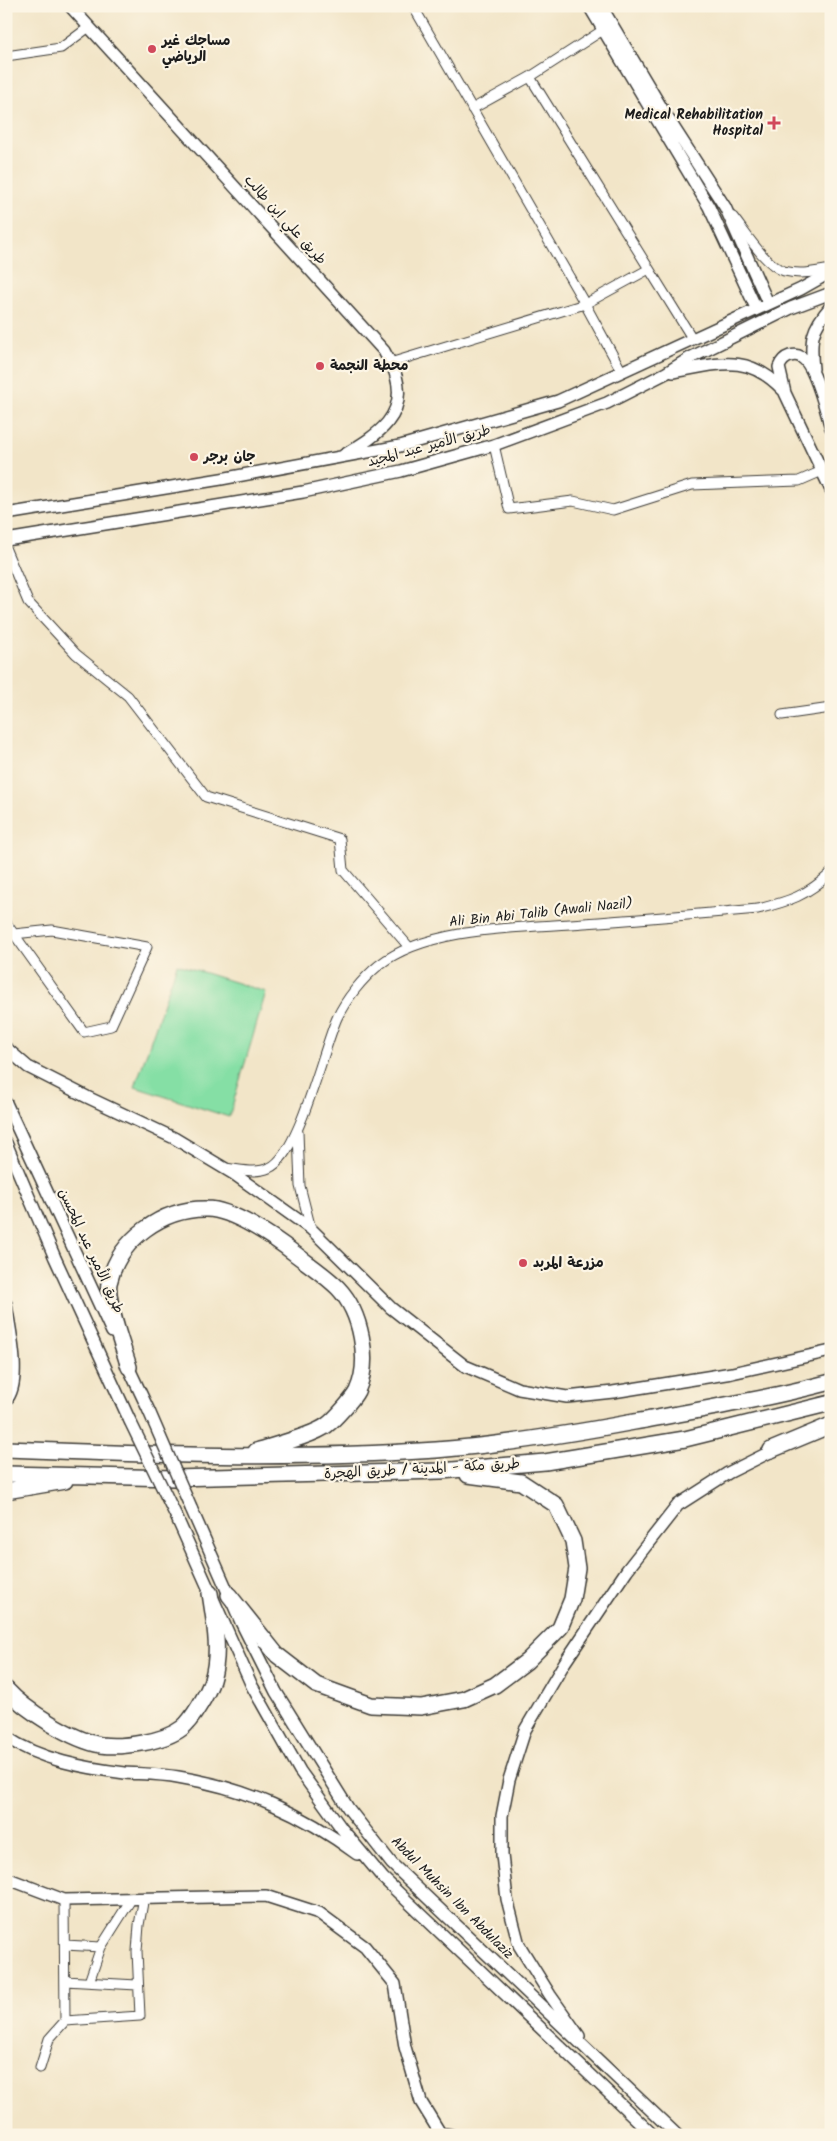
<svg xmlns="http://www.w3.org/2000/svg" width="837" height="2141" viewBox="0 0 837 2141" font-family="Kalam,'Playpen Sans Arabic',sans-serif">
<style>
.green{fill:#85dfa5;stroke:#507e60}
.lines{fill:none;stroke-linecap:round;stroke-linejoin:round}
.street-casing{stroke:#3c3a36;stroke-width:11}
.secondary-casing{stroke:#3c3a36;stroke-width:14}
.highway-casing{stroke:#3c3a36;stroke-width:18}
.street{stroke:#fff;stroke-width:9}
.secondary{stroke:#fff;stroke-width:11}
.highway{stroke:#fff;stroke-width:15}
.secondary-bridge-casing{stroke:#3c3a36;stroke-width:14;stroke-linecap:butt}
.secondary-bridge{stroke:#fff;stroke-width:11}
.poi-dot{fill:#d1495b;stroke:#fcf5e5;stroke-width:2}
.labels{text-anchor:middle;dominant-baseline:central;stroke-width:4.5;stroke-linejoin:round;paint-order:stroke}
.poi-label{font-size:14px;font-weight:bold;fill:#1c1c1c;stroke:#fcf5e5;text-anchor:start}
.street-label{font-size:14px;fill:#1c1c1c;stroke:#fcf5e5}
</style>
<rect width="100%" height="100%" fill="#fcf5e5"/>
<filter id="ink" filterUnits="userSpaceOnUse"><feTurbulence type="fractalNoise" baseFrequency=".02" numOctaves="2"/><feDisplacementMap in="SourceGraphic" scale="10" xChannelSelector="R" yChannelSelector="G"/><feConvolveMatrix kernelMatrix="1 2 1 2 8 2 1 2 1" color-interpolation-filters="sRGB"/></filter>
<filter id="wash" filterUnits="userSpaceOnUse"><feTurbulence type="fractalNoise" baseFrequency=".0096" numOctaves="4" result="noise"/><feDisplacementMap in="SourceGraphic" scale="20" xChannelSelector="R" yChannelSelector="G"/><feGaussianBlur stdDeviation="1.12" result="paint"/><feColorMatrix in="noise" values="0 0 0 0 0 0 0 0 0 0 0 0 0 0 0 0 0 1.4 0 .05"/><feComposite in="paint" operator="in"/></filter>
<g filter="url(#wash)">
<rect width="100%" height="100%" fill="#f2e5c8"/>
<path class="green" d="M177,964L266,992L229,1117L135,1087Z"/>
</g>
<g filter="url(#ink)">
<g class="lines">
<defs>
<path id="street" d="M413,6L585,304L622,372
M6,56L61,48L89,27
M530,77L692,338
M472,109L530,77L603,30
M733,217C745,232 765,265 784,271C799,275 816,272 831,269
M390,363L585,304L649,269
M494,445L509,509L573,501L613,510L692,485L799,481L822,471
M6,550L28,602L76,654L128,696L206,797L340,839L343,870L409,947
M782,715L831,708
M6,923L14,934L84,1032L111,1026L147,947L52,930L14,934
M298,1132L300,1186L311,1229
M224,1168C239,1169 256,1174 269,1168C299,1156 323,1049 337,1018C346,999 362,979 379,965C429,926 522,928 584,923C642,919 700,914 758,909C790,901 806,896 831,873
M65,1945L101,1947L89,1982
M101,1947L132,1898
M65,1981L137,1985
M65,2021L140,2016L137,1951L139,1925L144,1897
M40,2068L49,2039L65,2021L64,1900"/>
<path id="secondary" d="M70,6L384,351C388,359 394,367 396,376C408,418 375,436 344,455
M589,6L709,207L756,308
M601,6L667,117L725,207L768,303
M813,369C810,340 811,329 831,306
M673,372C719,364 747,352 783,390
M831,428C826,412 815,364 801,357C798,355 794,355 790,356C784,358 781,362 779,367L785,393L831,490
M6,514L221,479L400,446L558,401L801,289L831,272
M6,540L303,492L401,471L494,445L607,403L666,373L690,358L791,308L831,293
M6,1048L28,1067L87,1097L174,1138L234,1174L311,1229L391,1308L465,1366L519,1389L567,1397L613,1392L732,1373L831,1351
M6,1103L112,1332
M6,1143L55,1258L130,1421
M6,1304C9,1327 23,1382 6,1400
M125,1360L149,1411
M191,1508L241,1622L276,1692L348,1808L392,1864L677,2135
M176,1516L252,1686L300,1771L342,1829L383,1878L653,2135
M6,1737C40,1760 85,1768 125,1773C143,1774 161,1774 178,1777C246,1788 302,1813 357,1854
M6,1878L64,1900L266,1896L319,1913L365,1947L395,1984L405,2047L421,2102L440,2133L451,2135
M579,2036L550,1995L519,1945L507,1899L502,1855V1816L509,1780L525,1730L565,1662L627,1570L678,1505L728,1473L778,1448"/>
<path id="highway" d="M129,1367C123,1347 106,1302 109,1283C119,1239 163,1208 207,1209C232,1209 275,1238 294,1253C308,1264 325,1275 338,1288C361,1312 371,1361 357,1391C353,1399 334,1420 327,1425C315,1435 272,1446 256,1451
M6,1449C150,1455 293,1460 436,1450C503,1445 569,1434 634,1422C700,1410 766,1399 831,1382
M771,1450L831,1425
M6,1474L174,1478L441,1471L545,1462L685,1439L831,1403
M6,1491L65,1481
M229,1595L277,1655L316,1685L371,1705L421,1707L464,1699L495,1685L527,1661L560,1628L572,1599L577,1568L573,1541L556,1505L521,1482L468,1475
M6,1689C25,1710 72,1740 101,1745C122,1748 164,1742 182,1728C192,1720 208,1693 212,1680C221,1651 214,1621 210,1593"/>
</defs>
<use href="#street" class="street-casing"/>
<use href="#secondary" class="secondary-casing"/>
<use href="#highway" class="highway-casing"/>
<use href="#street" class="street"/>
<use href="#secondary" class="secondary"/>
<use href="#highway" class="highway"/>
<defs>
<path id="secondary-bridge" d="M149,1411L191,1508
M130,1421L176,1516"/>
</defs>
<use href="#secondary-bridge" class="secondary-bridge-casing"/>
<use href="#secondary-bridge" class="secondary-bridge"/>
</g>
</g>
<g class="poi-dot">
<circle cx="152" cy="49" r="5"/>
<path d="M771.5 115.5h5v5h5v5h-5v5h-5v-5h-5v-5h5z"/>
<circle cx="320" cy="366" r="5"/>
<circle cx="194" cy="457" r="5"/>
<circle cx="523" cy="1263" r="5"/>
</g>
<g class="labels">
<g class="poi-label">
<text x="162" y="41">مساجك غير<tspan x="162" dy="16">الرياضي</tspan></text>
<text x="763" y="115" text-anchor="end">Medical Rehabilitation<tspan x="763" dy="16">Hospital</tspan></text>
<text x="330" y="366">محطة النجمة</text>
<text x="204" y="457">جان برجر</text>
<text x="533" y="1263">مزرعة المربد</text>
</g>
<g class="street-label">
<text transform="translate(285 220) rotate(48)">طريق علي ابن طالب</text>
<text transform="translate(429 446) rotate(-15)">طريق الأمير عبد المجيد</text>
<text transform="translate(541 913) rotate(-6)">Ali Bin Abi Talib (Awali Nazil)</text>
<text transform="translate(91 1251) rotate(65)">طريق الأمير عبد المحسن</text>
<text transform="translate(422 1469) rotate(-3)">طريق مكة - المدينة / طريق الهجرة</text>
<text transform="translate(452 1898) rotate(45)">Abdul Muhsin Ibn Abdulaziz</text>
</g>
</g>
<rect width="837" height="2141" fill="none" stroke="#fcf5e5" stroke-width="25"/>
</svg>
